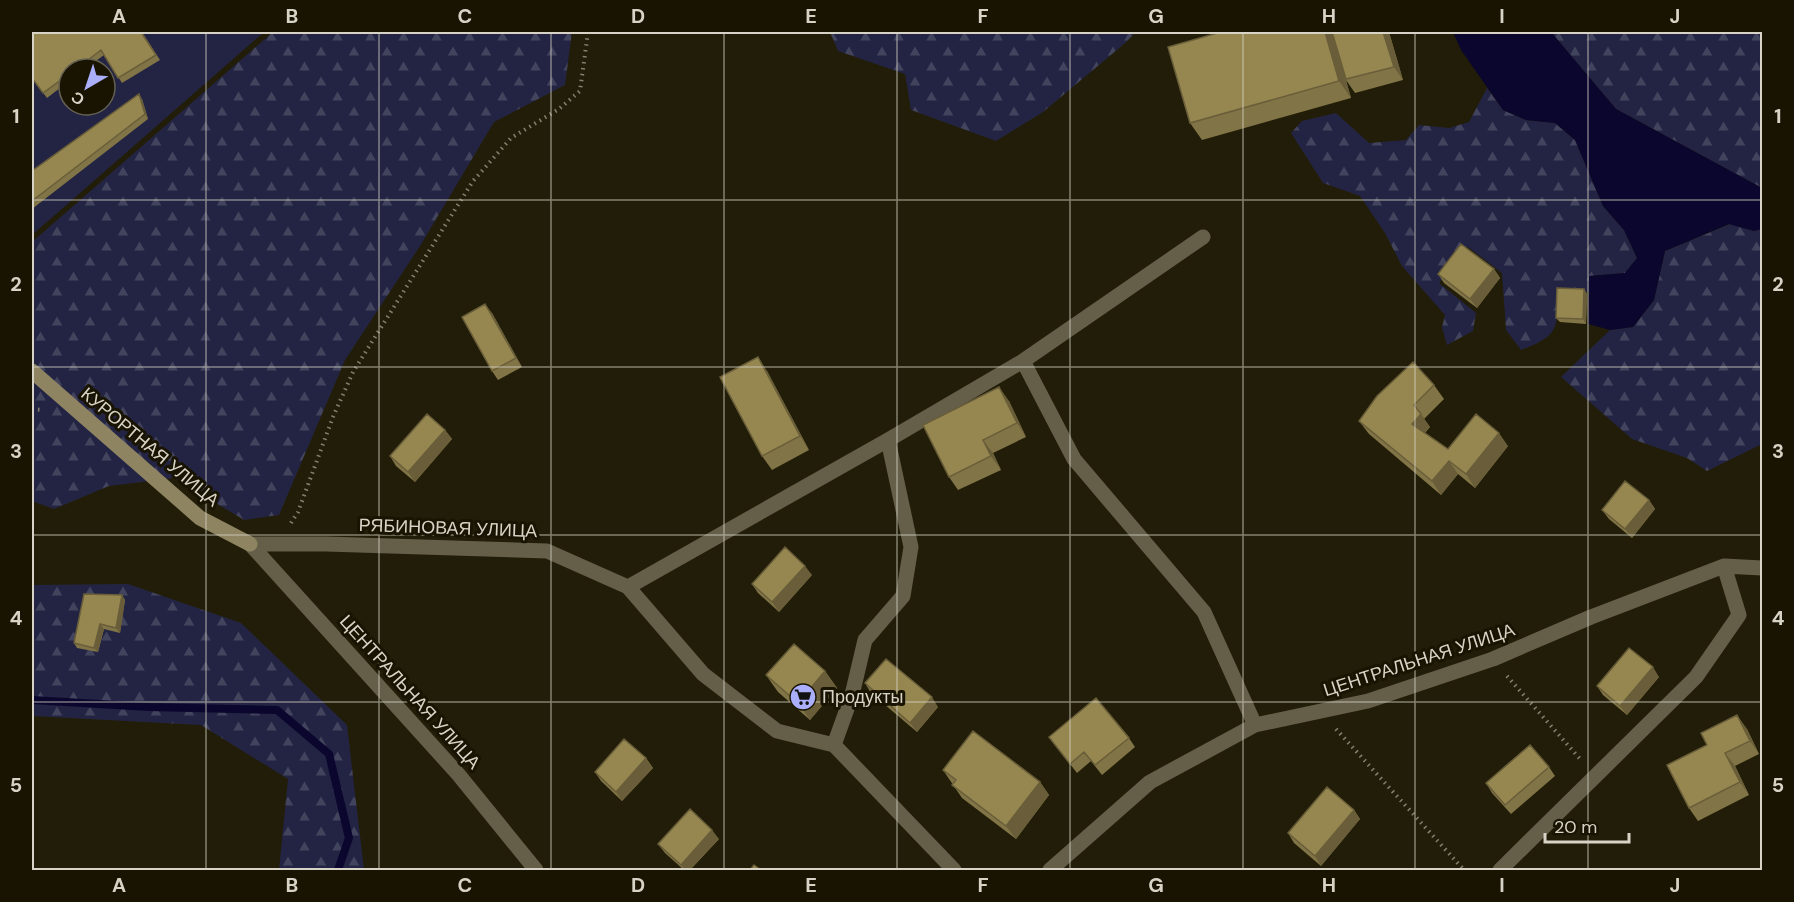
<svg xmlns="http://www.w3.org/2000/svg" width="1794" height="902" viewBox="0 0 1794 902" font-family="'DM Sans',sans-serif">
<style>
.forest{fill:url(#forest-firs)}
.green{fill:#232443;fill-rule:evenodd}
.water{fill:#0b062d}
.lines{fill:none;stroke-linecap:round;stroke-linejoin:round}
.stream{stroke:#0b062d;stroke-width:8}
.path{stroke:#848070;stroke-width:4;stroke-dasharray:1.5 4.5;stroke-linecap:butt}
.street{stroke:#655f49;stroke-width:15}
.secondary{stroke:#8e8461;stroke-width:15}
.wall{fill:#817446}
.shaded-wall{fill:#695e39}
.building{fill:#968751;stroke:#695e39;stroke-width:1.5}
.grid{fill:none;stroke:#d7d4c7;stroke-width:1.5;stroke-opacity:0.55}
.labels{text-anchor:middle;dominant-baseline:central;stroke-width:6;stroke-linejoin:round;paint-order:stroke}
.street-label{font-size:18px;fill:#d7d4c7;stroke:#191402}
.poi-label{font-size:18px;fill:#d7d4c7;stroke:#191402;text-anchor:start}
.neatline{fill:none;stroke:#d7d4c7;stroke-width:2}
.grid-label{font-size:20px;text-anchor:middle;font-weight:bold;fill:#d7d4c7}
</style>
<defs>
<pattern id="forest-firs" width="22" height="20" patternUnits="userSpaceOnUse" patternTransform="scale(1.5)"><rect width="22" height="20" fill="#232443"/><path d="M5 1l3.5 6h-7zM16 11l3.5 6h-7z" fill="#42435d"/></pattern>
</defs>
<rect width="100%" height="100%" fill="#221d08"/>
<path class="forest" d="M273,32H572L565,85L494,122L420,246L345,360L279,515L244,520L174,478L109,486L54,509L32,501V242Z
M830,32H1136L1124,44L1043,112L996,141L911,110L905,74L838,51Z
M1551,32H1762V188L1616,109Z
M1487,88L1503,110L1526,120L1555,123L1575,140L1603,206L1624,230L1637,258L1625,273L1589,276V292H1559C1557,330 1558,336 1521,350L1506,330L1502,273L1468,247L1439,283L1476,313L1473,331L1447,345L1442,327L1445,315L1402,266L1385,233L1360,196L1323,183L1291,133L1302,121L1336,113L1369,143L1406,140L1419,125L1449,128L1469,122Z
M1730,224L1754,231L1762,229V444L1707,471L1687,458L1632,439L1561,377L1610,330L1633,327L1654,300L1665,251Z
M128,584L241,623L347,725L364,870H279L288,779L201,725L32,716V585Z"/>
<path class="green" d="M32,32H264L32,235ZM69,69H105V105H69Z"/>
<path class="water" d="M1453,32H1551L1616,109L1762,188V229L1754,231L1729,224L1665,251L1654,300L1633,327L1610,330L1588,324L1589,276L1625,273L1637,258L1624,230L1603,206L1575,140L1555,123L1526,120L1503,110L1461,50Z"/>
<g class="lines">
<path class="stream" d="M32,700L149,707L277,710L329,754L349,838L338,870"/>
<path class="path" d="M32,409L43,410
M291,523L298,512L333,417L353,372L473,181L511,138L559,109L580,91L588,32
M1507,676L1581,760
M1336,729L1464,870"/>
<path class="street" d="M1023,361L1074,459L1204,612L1255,725
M250,544H326L547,551L628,587L703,674L777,731L834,745L954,870
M250,544L458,774L536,870
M628,587L888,440L1023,361L1203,237
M834,745L852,695L865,640L903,596L911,547L888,440
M1050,870L1150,782L1255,725L1368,701L1493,659L1591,617L1724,566L1762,568
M1500,870L1696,677L1739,615L1724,566"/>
<path class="secondary" d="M32,371L200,518L250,544"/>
</g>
<path class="wall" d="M142,32L160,60L122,83L104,55L85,69H69V81L47,98L32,78Z
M1332,32H1389L1403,80L1355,93L1346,80L1351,98L1202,140L1190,123Z
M142,99L148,119L32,209V171Z
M1494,269L1500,278L1477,308L1444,283L1438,274Z
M1584,289L1587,294L1586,324L1560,322L1556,318Z
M492,313L522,367L498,380L492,371Z
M767,371L809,450L772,470L762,456Z
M1434,385L1444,399L1424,419L1430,427L1425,433L1448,449L1508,446L1475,488L1458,474L1441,495L1369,434L1359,421Z
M1009,401L1026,437L993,453L1001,470L958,490L949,477Z
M445,430L452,439L415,482L396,466L390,456Z
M1649,500L1655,509L1632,538L1609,519L1602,510Z
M812,575L779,612L758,593L752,584Z
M122,595L125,600L120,633L104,629L98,652L77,648L74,643Z
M825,671L837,688L810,720L778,692L766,675Z
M1659,677L1627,715L1603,695L1597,686Z
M865,683L938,707L917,732L871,693Z
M1747,729L1759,754L1735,766L1749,795L1698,821L1689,808L1667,765Z
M1049,737L1129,738L1135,747L1102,775L1091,761L1077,773Z
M646,758L653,768L622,801L601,781L595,772Z
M1549,767L1555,776L1511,814L1492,793L1486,783Z
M943,770L1040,782L1049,795L1016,839L962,798Z
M1354,810L1360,819L1321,866L1294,843L1288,833Z
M719,839L690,870H684L665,853L658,844Z"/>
<path class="shaded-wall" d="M1325,32H1332L1351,98L1339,81Z
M1383,32H1389L1403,80L1394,67Z
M139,94L142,99L148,119L145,114Z
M1494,269L1500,278L1477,308L1470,299Z
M1584,289L1587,294L1586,324L1583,319Z
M485,304L492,313L522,367L516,358Z
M758,357L767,371L809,450L800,436Z
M999,387L1009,401L1026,437L1017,423Z
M1421,414L1430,427L1421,437L1412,424Z
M445,430L452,439L415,482L408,472Z
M1499,433L1508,446L1475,488L1466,474Z
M983,440L993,453L1001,470L991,456Z
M1449,461L1458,474L1441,495L1432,481Z
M1649,500L1655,509L1632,538L1625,529Z
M805,566L812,575L779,612L772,602Z
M122,595L125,600L120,633L116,628Z
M100,624L104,629L98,652L94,648Z
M1653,667L1659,677L1627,715L1620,706Z
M825,671L837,688L810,720L798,703Z
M932,697L938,707L917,732L910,723Z
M1737,715L1747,729L1759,754L1750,741Z
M1725,753L1735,766L1749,795L1740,782Z
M646,758L653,768L622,801L616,792Z
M1040,782L1049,795L1016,839L1006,826Z
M1354,810L1360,819L1321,866L1315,856Z
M712,830L719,839L690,870H685L681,865Z"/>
<path class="building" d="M32,32H141L156,55L118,78L101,50L76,69H69V74L43,93L32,78Z
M1221,32H1325L1339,81L1190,123L1168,47Z
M1332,32H1383L1394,67L1346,79Z
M139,94L145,114L32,201V171Z
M1461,244L1494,269L1470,299L1438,274Z
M1557,288L1584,289L1583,319L1556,318Z
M485,304L516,358L492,371L462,317Z
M758,357L800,436L762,456L720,377Z
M1413,362L1434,385L1414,405L1421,414L1412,424L1448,449L1476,414L1499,433L1466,474L1449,461L1432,481L1359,421L1377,396Z
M999,387L1017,423L983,440L991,456L949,477L923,425Z
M427,414L445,430L408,472L390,456Z
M1625,481L1649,500L1625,529L1602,510Z
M785,547L805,566L772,602L752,584Z
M84,594L122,595L116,628L100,624L94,648L74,643Z
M794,644L825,671L798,703L766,675Z
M1629,648L1653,667L1620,706L1597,686Z
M886,659L932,697L910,723L865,683Z
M1096,698L1129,738L1095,765L1084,752L1070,764L1049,737Z
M1737,715L1750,741L1725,753L1740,782L1689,808L1667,765L1707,745L1701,733Z
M973,731L1040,782L1006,826L952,785L956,780L943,770Z
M624,739L646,758L616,792L595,772Z
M1530,745L1549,767L1505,805L1486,783Z
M1327,787L1354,810L1315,856L1288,833Z
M690,809L712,830L681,865L658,844Z
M754,865L761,870H750Z"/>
<path class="grid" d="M206,32V870M379,32V870M551,32V870M724,32V870M897,32V870M1070,32V870M1243,32V870M1415,32V870M1588,32V870M32,200H1762M32,367H1762M32,535H1762M32,702H1762"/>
<defs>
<symbol id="supermarket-disc" viewBox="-11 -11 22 22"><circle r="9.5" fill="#abaffb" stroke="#191402"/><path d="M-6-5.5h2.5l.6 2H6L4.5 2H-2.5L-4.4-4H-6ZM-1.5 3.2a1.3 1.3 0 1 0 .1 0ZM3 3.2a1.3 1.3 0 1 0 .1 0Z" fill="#111"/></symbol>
</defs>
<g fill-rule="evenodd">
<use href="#supermarket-disc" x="788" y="682" width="30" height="30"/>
</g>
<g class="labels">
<g class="street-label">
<text transform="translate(150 447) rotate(40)">КУРОРТНАЯ УЛИЦА</text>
<text transform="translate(448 528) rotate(2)">РЯБИНОВАЯ УЛИЦА</text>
<text transform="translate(1419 660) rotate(-18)">ЦЕНТРАЛЬНАЯ УЛИЦА</text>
<text transform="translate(410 692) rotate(48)">ЦЕНТРАЛЬНАЯ УЛИЦА</text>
</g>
<g class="poi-label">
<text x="822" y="697">Продукты</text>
</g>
</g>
<rect width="1794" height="902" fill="none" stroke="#191402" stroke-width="66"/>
<g transform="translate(87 87) rotate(219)"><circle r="28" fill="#191402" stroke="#656151" stroke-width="1.5"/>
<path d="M0-4.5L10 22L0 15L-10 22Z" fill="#abaffb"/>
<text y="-9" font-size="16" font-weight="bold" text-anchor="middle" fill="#d7d4c7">С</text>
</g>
<path d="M1545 833v9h84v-9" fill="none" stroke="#d7d4c7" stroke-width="3"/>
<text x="1554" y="833" font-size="18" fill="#d7d4c7" stroke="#191402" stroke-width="4.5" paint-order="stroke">20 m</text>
<rect x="33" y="33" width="1728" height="836" class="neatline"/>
<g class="grid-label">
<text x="119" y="23">A</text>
<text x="292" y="23">B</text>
<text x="465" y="23">C</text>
<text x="638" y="23">D</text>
<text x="811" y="23">E</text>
<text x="983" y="23">F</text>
<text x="1156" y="23">G</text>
<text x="1329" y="23">H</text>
<text x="1502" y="23">I</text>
<text x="1675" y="23">J</text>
<text x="16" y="123">1</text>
<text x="1778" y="123">1</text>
<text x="16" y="291">2</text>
<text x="1778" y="291">2</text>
<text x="16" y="458">3</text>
<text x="1778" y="458">3</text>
<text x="16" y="625">4</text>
<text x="1778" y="625">4</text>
<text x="16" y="792">5</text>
<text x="1778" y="792">5</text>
<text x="119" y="892">A</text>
<text x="292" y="892">B</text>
<text x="465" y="892">C</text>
<text x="638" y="892">D</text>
<text x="811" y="892">E</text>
<text x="983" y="892">F</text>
<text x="1156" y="892">G</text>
<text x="1329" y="892">H</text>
<text x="1502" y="892">I</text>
<text x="1675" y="892">J</text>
</g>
</svg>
